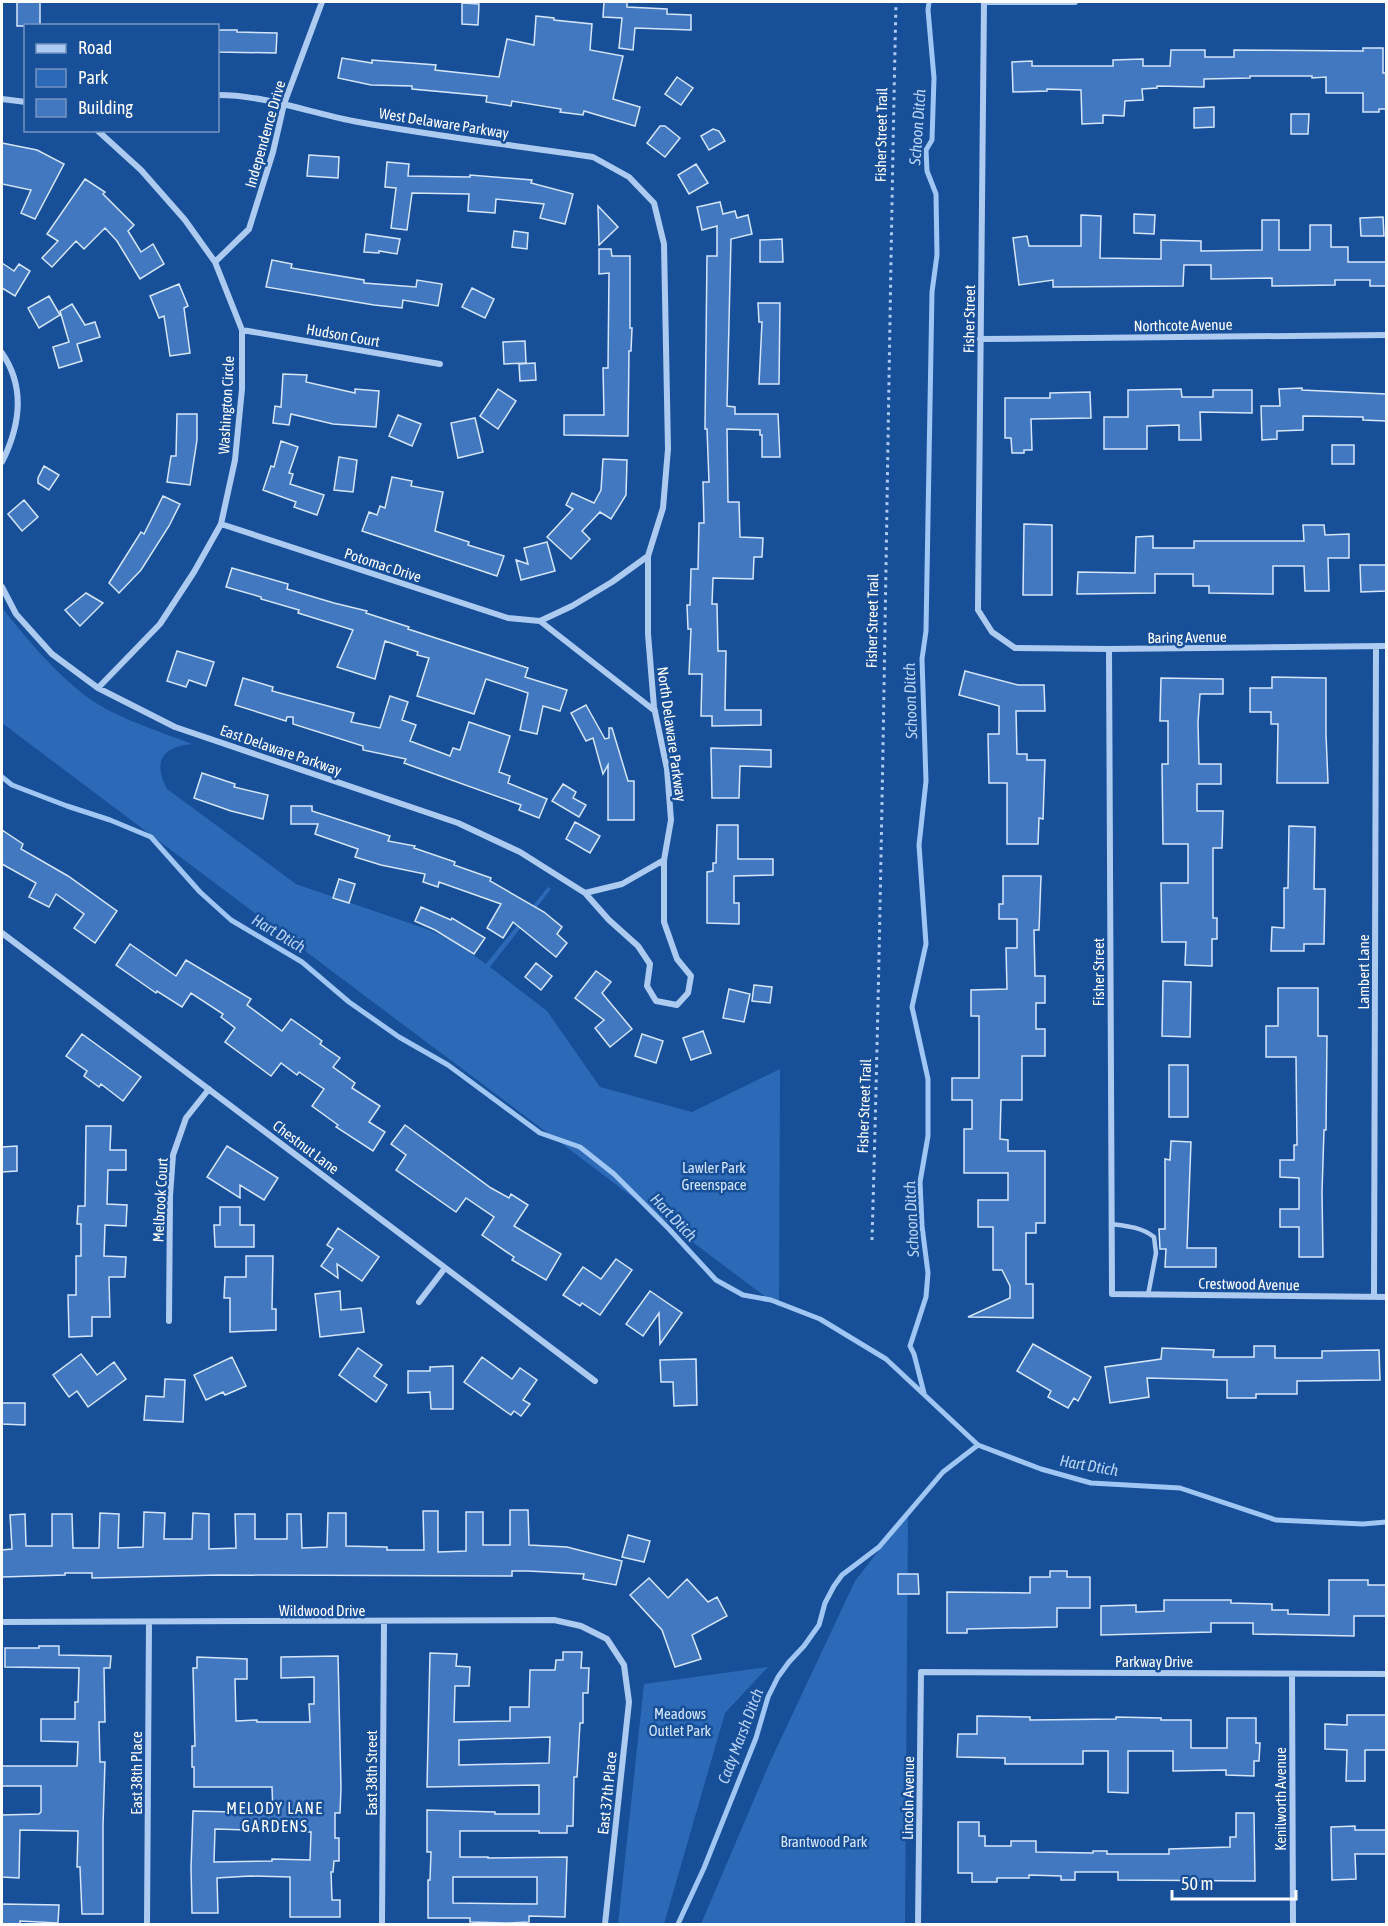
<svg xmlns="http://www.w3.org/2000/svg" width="1388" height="1926" viewBox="0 0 1388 1926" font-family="'Asap Condensed',sans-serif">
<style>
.green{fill:#2c69b7}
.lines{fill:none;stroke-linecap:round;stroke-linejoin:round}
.stream{stroke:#a0c6f4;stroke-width:5}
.building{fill:#4178c0;stroke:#d5e6fc;stroke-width:1.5;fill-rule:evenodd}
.path{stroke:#adcbf1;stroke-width:3;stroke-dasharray:3 4.5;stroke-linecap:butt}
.service{stroke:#adcbf1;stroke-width:4.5}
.minor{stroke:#adcbf1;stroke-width:6}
.labels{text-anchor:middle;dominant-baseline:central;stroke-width:5;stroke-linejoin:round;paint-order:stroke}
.street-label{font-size:15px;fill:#fff;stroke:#184f99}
.park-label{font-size:15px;fill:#d5e6fc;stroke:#184f99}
.water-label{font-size:16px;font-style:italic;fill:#bad5f8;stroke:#184f99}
.neighbourhood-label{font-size:16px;letter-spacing:1.5px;fill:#fff;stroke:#184f99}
</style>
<rect width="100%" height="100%" fill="#184f99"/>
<path class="green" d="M2,608C28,640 54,672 87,697C116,718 159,731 192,744C161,747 153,762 167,789L296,884L432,931L458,944L486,964L548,887L551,889L490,967L547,1011L600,1087L692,1112L780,1069L779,1307L2,723Z
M908,1513L905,1924H701L770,1762L855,1581Z
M768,1667L725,1713L664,1924H618L644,1684Z"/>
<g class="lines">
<path class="stream" d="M2,777L12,785L67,806L110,820L151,837L200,892L231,920L302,962L349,1002L399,1037L448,1065L540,1133L580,1147L614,1174L669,1229L716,1280L743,1295L771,1300L820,1319L886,1359L978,1445L1041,1469L1091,1483L1180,1488L1276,1520L1363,1524L1386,1522
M924,1393L914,1354L910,1346L926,1297L928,1273L922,1226L920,1182L928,1136V1079L912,1007L926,944L919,845L926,781L922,659L926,631L932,292L937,255L936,194L927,171L926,150L932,140L934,78L928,10L929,2
M678,1924L704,1868L756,1738L768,1697L778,1677L789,1662L804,1646L819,1625L825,1603L834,1586L842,1575L879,1547L943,1472L978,1445"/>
</g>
<path class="building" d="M17,2H40V26H17Z
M604,2H627V7L667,9V14L691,15V30L635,28L633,50L619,48L622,18L603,17Z
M462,3L479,4L478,25L462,24Z
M536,16L554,18V20L592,24L590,50L623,56L613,99L640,107L635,126L584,111L583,115L560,112L561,109L512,101L511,106L486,102L487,96L412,89V86L371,85L338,78L342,58L372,63V60L436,65L435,70L499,77L507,39L534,45Z
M218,30H237V32L277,33L276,53L218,52Z
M1363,48H1383V73H1386V109H1379V112H1363V93H1326V77L1312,78V76H1250V78L1204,79V87L1157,86V88L1142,89L1143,100L1125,101L1124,116L1103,115V123L1082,124L1081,90L1047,89V91L1013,92L1012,62L1032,61V66H1113V60L1143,59V66H1170L1171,50H1205V57H1234V50L1363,51Z
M677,77L693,88L681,105L665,94Z
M1214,107V127L1194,128V108Z
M1291,114H1309L1308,134H1291Z
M660,126H665L680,138L665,157L647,143Z
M713,129L719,131L725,141L709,150L701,136Z
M2,143L37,150L64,164L35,219L21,213L31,190L2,184Z
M309,155L339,157L338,178L307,176Z
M387,162L409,164L408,176L470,177V175L532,180L531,183L573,194L565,224L540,218L544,204L496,199L495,213L468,211L469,194L412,193L407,230L391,228L396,188L385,187Z
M696,164L708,183L689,194L678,175Z
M85,179L105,192L103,194L134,225L128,231L141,252L153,244L164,264L140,279L117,241L105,228L84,249L76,241L52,267L42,258L58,241L47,234Z
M720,202L723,214L735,211L737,218L748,215L752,234L731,239L727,406L735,407V414H778L780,457H762V435H760V430L727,429L728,502H739L740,537L763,538L762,557H754L753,579L713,578L712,604H717L718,651H726L725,710H761V725L712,726V716H701L702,674H689L691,629H688L687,605H690L691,569H698L699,523H704L703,482H709L707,429H705L707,256H717V226L702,230L697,207Z
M598,206L618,227L599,245Z
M1134,214L1155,215L1154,234L1134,233Z
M1081,215L1101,216L1100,258L1161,259V240L1201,241V251L1262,250V220H1279V250H1310V225H1331V247H1348V262H1386V286H1370V280H1335V285L1272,286V278L1211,279V265H1184L1183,286L1053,287V280L1019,285L1013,238L1027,236L1029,246H1081Z
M1383,217L1384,236H1361L1360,218Z
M514,231L528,233L527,249L512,247Z
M366,234L400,239L397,254L379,251V253L364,252Z
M782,239L783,262H760V240Z
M599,249H611L612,256H630V328H632L631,351H629L628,436L564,435V415H604L603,368H608L609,273L599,274Z
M272,260L292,264L291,268L364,280V283L416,287L417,280L442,284L438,306L403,300L402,308L374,305L266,287Z
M2,263L14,271L19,264L30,271L15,296L2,288Z
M179,284L188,306L184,308L190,353L170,356L164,316L159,318L150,296Z
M472,288L494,299L485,318L462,307Z
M49,296L60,315L39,328L28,308Z
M758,303H780L779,384H759L762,322H759Z
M72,304L85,325L95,322L100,337L77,344L82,361L59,368L53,347L69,342L60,311Z
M525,341L526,363L504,364L503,342Z
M535,363L536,380L520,381L519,364Z
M283,374L307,375L306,382L355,393V389L379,391L376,427L333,424L291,414L289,425L273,423L275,406L281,407Z
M1302,388V390L1386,394V421L1363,420V417L1303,416V430L1277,431V439L1262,440L1261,406H1280L1279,389Z
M498,389L516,401L498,429L480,416Z
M1181,389L1182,397H1213V390H1252V413L1200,412L1201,440H1179V425L1147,426V449H1104V417H1128V390Z
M1090,392L1091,418L1031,419L1032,450H1024V453H1012L1011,438H1005V398H1050V393Z
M177,414H197V440L190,485L167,482L171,456H176Z
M398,415L421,424L412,446L389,436Z
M475,418L483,452L458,458L451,423Z
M281,441L298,447L289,473L293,474L290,484L324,495L317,515L294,507L296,502L263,490L271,466L274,467Z
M1332,445H1354V464H1332Z
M339,457L357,460L353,492L334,490Z
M603,459L627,460L626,495L611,519L600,512L582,531L590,539L571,559L547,537L573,509L566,505L572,493L594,503L601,490Z
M44,466L59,475L49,490L38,483V478Z
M392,477L412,481L411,486L443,492L435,531L469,542L468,545L504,556L497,576L362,531L369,512L377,515L380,506L385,508Z
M163,496L180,504L169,526L141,570L119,593L109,583L141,532L144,534Z
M24,500L38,517L22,531L8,514Z
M1024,524L1052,525V595H1023Z
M1303,525H1324L1325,535L1349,534V558H1328L1329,591H1305L1304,566H1273V594L1209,593V586H1193V574H1155V593L1077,594L1078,572L1135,573L1136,537L1153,536V548H1194V541H1304Z
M547,542L555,571L521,580L516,560L528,564L524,548Z
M1360,565H1386V591L1361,592Z
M232,568L288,584L287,589L334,603L367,611L366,613L409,627L408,629L528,668L525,677L567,690L560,711L543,706L537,734L520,730L528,693L486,679L474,714L417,696L429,658L417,655L418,652L385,641L375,679L337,667L353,630L298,613L299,610L261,599V597L226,587Z
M86,593L103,603L80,626L65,610Z
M177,651L214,662L206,686L189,680L186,687L167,681Z
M965,671L1018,685H1044L1045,711H1016L1017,754H1027V760H1045L1043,819L1039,818L1038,844H1007V783H989L988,734H999V706L959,695Z
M1272,677L1326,678V734L1328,783H1277L1278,724H1271V712H1250V688H1272Z
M243,678L273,687L272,691L354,713L351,722L380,728L390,696L408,702L402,720L416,725L410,741L450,756L453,748L460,750L469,722L510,736L499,772L510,776L508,783L547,799L539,818L519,810L521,805L404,763L406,759L363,750V746L293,724V717H287L286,721L235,705Z
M1161,678L1223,679V694H1200L1198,722L1199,764H1221V784H1197V811H1223L1222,848H1213V918H1217V939H1212V966L1185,965L1186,942H1162L1161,883H1188V844H1163L1162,764H1168V721H1160Z
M586,705L605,739L609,738V728H612L628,781H634V820H608V765L603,774L593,738L586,741L571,713Z
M711,748L771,750V767L740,766L739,798H712Z
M202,773L235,784L234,787L268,795L263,819L231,811L194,798Z
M563,784L576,792L573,798L586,805L579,817L552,801Z
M291,806H312V811L390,836L388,841L415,846L414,848L455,862L454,865L491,878L490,881L544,912L562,927L557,934L567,943L556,957L513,922L503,938L487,928L501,904L439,882L438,887L423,882L425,874L381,865L355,857L358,849L315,834L318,824H291Z
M575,822L600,836L590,853L566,839Z
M717,825H738V859H773V875L734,876V903H739V924L707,923V872L713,871V863H716Z
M1289,826L1315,827L1314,889H1325L1324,944H1304V951H1271L1272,927L1284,928V888H1288Z
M2,830L23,844L21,849L68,876L117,911L95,943L74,928L84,914L56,894L49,907L29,897L36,883L2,864Z
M1003,876H1041L1039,930H1034L1035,976H1045V1003H1036V1029H1045V1056H1022V1100H1001L1000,1139L1008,1140V1151H1045V1223H1036V1233H1026V1284H1033V1318L968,1317L1010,1298V1286L1002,1270H993V1227H978V1200H1008V1173H964V1129H972V1100H952V1078H979V1016H971V990L1007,989L1006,948H1017V919H999V904H1003Z
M339,879L355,884L349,903L333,898Z
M421,907L451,920L452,918L485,938L474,954L435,930L415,921Z
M130,944L176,976L186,960L251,999L247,1005L282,1031L291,1019L322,1041L320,1044L340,1058L333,1067L355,1083L352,1088L380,1106L369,1122L385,1132L373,1151L336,1127L338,1125L312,1106L324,1089L299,1072L297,1075L281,1063L271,1076L225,1042L235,1028L221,1017L223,1014L191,993L182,1007L157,991L156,993L116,965Z
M536,963L552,976L541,990L525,977Z
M596,971L611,982L602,993L632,1029L610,1047L595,1028L604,1020L575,998Z
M1163,981L1191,982L1190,1037L1162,1036Z
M754,985L772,987L770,1003L752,1001Z
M1278,988H1318V1036H1327L1326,1130H1324L1322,1192L1323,1257H1299V1227H1280V1209H1299V1178L1280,1177V1160H1294V1145H1297L1296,1057H1266V1026H1278Z
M729,989L750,994L744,1022L723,1018Z
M703,1031L711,1053L691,1060L683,1038Z
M82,1034L141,1077L123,1101L101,1084L99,1087L84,1076L87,1071L66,1056Z
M642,1034L663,1041L656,1063L635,1056Z
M1169,1065H1188V1117H1169Z
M405,1125L491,1188L509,1198L511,1194L528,1205L514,1226L561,1254L546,1280L512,1260L514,1257L482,1235L494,1217L466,1198L456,1212L396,1170L406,1155L391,1144Z
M86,1126H111L110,1150H126V1170H108L107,1204L127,1205L126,1226L105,1225L104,1256L126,1257L125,1277H109L110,1317H92V1336L69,1337L68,1295H76V1256H81V1224H77L78,1206H85Z
M1171,1141L1191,1142L1187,1248H1216V1267H1165L1166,1249H1160L1159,1229H1165V1159L1170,1160Z
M17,1146V1171L2,1172V1147Z
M227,1146L278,1178L264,1200L240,1185V1198L207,1177Z
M220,1207H240V1225H254V1247H215L214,1225H220Z
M338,1228L379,1257L362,1281L337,1264L338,1278L321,1266L333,1249L327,1245Z
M246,1256H273L272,1309H276V1330L230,1332V1298H224L225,1277H246Z
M616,1259L632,1270L600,1315L582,1303L580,1306L563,1295L583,1267L601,1279Z
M340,1291L341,1310L361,1308L364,1332L320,1337L315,1294Z
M650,1291L682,1313L660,1344L659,1313L643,1336L626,1324Z
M1033,1344L1091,1377L1078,1401L1074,1398L1068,1408L1048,1397L1051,1391L1017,1371Z
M1254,1346H1275V1358H1322V1351L1379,1350L1380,1380L1297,1381V1394H1256V1398H1227V1380L1147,1378L1149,1397L1110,1403L1105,1367L1161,1359L1162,1348L1214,1350L1213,1357H1254Z
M358,1348L382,1365L374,1376L387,1385L376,1402L339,1375Z
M81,1354L97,1375L114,1362L126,1379L88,1407L77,1391L69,1397L53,1375Z
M232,1357L246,1386L225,1395L223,1392L206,1400L194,1375Z
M482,1357L512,1379L520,1368L537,1380L523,1400L530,1404L521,1416L514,1411L511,1415L464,1382Z
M696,1359L697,1405L674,1406L673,1382H661L660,1360Z
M453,1366V1409H431L430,1392L408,1393V1371H430V1367Z
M165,1379L185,1380L183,1422L144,1420L146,1396L164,1397Z
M2,1403H25V1425L2,1424Z
M510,1510H528L529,1545L567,1547L622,1561L616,1585L583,1579L584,1574L528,1571H512V1576L219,1575L92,1578V1573H65V1575L2,1577V1550L12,1549L10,1515L25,1514L26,1546H52V1514H72L73,1548H99L100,1513L119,1514L118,1548L143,1547L144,1512L165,1513L164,1539H192L193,1513L209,1514V1549L236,1548L235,1514H255V1539H287V1514H301L302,1548L327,1547L328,1513H346V1546L387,1547V1550H424L423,1511H438V1552L466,1551V1512H483V1545H510Z
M628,1535L650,1541L644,1562L622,1557Z
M1050,1571H1067V1577H1090V1608H1057V1627L967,1629V1633H947V1592L1030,1593V1577H1050Z
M898,1574H918L919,1594H898Z
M649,1578L668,1598L687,1579L708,1602L717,1597L727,1616L692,1635L701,1659L675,1667L662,1630L630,1595Z
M1329,1580H1368V1585H1386V1616H1354V1636L1253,1634V1623H1211V1632L1101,1635V1606L1136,1605V1612L1164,1611V1600H1231V1603L1272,1604V1610H1288V1614L1329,1615Z
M39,1646H59V1655L111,1656L110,1668H104L105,1722H99L100,1762H105L103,1826V1914H82L80,1867H77L78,1831L20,1830L19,1878L2,1877V1815L39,1814L41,1812V1786H2V1766H77L78,1742L41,1741V1719H75V1702H78L79,1668L5,1667V1648H39Z
M563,1652H582L581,1668H589L588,1693H583V1723H580L577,1777H574L573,1826H567V1833H539V1831H460V1857H488V1858L567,1857L565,1917L529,1916V1922L507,1923L470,1922V1918H428V1880H430L431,1852H427V1810L495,1812V1814H539V1785L427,1787L430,1653L457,1654L456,1666L470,1667L469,1686H455L454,1722L510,1721V1707H529L530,1670H555L556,1660H563ZM550,1737L549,1763L459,1765V1740ZM453,1877H537V1904L453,1903Z
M338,1656L341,1788L340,1813H335V1838H339V1861H334L333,1872H331L332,1900H340V1917H290V1877L250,1876L217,1878L218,1913H192L191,1868L193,1811L273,1813L272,1787H194V1767H192V1746H195L193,1668H197V1657L247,1659V1679H235L236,1721L257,1720V1722H310L309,1704H314V1677L281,1678V1657ZM215,1829L311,1832L310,1860L272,1859V1861L214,1862Z
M1347,1715H1386V1750H1365V1781H1346L1347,1750L1325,1749V1724L1347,1725Z
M977,1716L1030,1717V1720L1116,1719V1717L1161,1718V1720H1191V1748H1227V1718H1256V1743H1260L1259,1761H1254V1776L1226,1775V1770L1173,1771V1751H1128V1793L1108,1792V1751H1083V1764H1005V1758L957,1757L958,1734H977Z
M1236,1813H1254L1255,1881L1118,1880V1872H1075V1880H1061V1876L1029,1875V1878H997V1882H972V1873H958V1822H979V1836H985V1846H1011V1841H1036V1852L1093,1853V1851H1107V1854H1169V1849L1230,1847V1837H1236Z
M1355,1826V1830H1386V1854H1355L1356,1879L1332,1880L1331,1827Z
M2,1904L59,1905L58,1923L20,1921V1924H2Z"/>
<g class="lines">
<path class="path" d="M872,1240C884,827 887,414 896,2"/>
<path class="service" d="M1111,1224C1127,1226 1141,1227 1154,1237L1156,1253L1148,1295"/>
<path class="minor" d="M984,2L978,610L992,632L1015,648L1109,649L1386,646
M984,2H1075
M2,99L26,102
M97,130L141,170L185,220L215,262L242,330V389L235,460L221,524L194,572L160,624L98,688
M215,262L249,229L273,152L284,104L322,2
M242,330L440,364
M980,339L1386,335
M2,353C26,388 20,426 2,462
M221,524L508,618L540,621L572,606L612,582L648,556
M2,587L16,614L52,654L98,688L175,727L458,823L520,852L585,893L609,920L638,946L650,964L647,986L656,1001L677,1005L688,993L691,976L677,959L664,922V860L671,820L667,769L654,707L648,634V556L663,508L668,449L664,244L654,203L629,177L593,157C513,145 432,136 353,121C307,112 264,95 218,95
M540,621L655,711
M1109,649L1112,1294L1386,1297
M585,893L622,884L664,860
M2,933L595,1381
M1374,1297L1376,646
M419,1302L445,1268
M169,1321L170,1196L173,1155L186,1118L209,1089
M2,1622L554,1620L581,1626L607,1639L624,1665L629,1702L605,1924
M1292,1674L1293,1924
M147,1924L149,1622
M382,1924L384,1621
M918,1924L921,1672L1386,1674"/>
</g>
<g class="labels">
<g class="street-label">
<text transform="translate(444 123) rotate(9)">West Delaware Parkway</text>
<text transform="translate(265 134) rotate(-74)">Independence Drive</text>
<text transform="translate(881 135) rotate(-89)">Fisher Street Trail</text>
<text transform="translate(969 319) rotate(-89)">Fisher Street</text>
<text transform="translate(1183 325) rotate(-1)">Northcote Avenue</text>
<text transform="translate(343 335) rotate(10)">Hudson Court</text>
<text transform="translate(226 405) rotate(-87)">Washington Circle</text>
<text transform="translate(383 565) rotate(18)">Potomac Drive</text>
<text transform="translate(872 621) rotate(-89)">Fisher Street Trail</text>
<text transform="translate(1187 637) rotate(-1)">Baring Avenue</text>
<text transform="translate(672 734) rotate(82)">North Delaware Parkway</text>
<text transform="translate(281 750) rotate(19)">East Delaware Parkway</text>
<text transform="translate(1098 972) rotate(-90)">Fisher Street</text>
<text transform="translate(1363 972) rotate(-90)">Lambert Lane</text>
<text transform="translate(864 1106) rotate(-88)">Fisher Street Trail</text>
<text transform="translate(306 1147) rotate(37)">Chestnut Lane</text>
<text transform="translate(160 1200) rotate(-87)">Melbrook Court</text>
<text transform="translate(1249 1284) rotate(1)">Crestwood Avenue</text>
<text x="322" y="1610">Wildwood Drive</text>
<text x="1154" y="1661">Parkway Drive</text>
<text transform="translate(136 1773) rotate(-90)">East 38th Place</text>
<text transform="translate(371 1773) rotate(-90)">East 38th Street</text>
<text transform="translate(607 1793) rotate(-84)">East 37th Place</text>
<text transform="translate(908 1798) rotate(-89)">Lincoln Avenue</text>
<text transform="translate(1280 1799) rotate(-90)">Kenilworth Avenue</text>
</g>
<g class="park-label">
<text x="714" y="1167">Lawler Park<tspan x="714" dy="17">Greenspace</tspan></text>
<text x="680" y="1713">Meadows<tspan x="680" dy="17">Outlet Park</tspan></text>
<text x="824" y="1841">Brantwood Park</text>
</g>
<g class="water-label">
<text transform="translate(917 127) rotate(-86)">Schoon Ditch</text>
<text transform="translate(910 701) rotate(-92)">Schoon Ditch</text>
<text transform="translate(279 933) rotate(31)">Hart Dtich</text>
<text transform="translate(674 1217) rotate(46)">Hart Dtich</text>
<text transform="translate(911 1219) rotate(-93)">Schoon Ditch</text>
<text transform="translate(1089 1465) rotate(10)">Hart Dtich</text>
<text transform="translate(740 1736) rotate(-69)">Cady Marsh Ditch</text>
</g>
<g class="neighbourhood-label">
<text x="275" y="1808">MELODY LANE<tspan x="275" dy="18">GARDENS</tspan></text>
</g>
</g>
<rect width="1388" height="1926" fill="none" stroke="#ffffff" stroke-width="6"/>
<rect x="24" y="24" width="195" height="108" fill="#184f99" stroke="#7495c2" stroke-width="1.5"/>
<rect x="36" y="44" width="30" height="9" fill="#adcbf1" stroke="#7495c2" stroke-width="1.5"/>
<text x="78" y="54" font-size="18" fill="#ffffff">Road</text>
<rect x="36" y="69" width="30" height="18" fill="#2c69b7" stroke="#7495c2" stroke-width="1.5"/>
<text x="78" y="84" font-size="18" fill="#ffffff">Park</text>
<rect x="36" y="99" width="30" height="18" fill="#4178c0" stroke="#7495c2" stroke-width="1.5"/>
<text x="78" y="114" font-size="18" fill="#ffffff">Building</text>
<path d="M1172 1890v9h124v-9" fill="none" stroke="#ffffff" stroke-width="3"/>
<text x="1181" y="1890" font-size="18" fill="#ffffff" stroke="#184f99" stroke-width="4.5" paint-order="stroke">50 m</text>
</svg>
